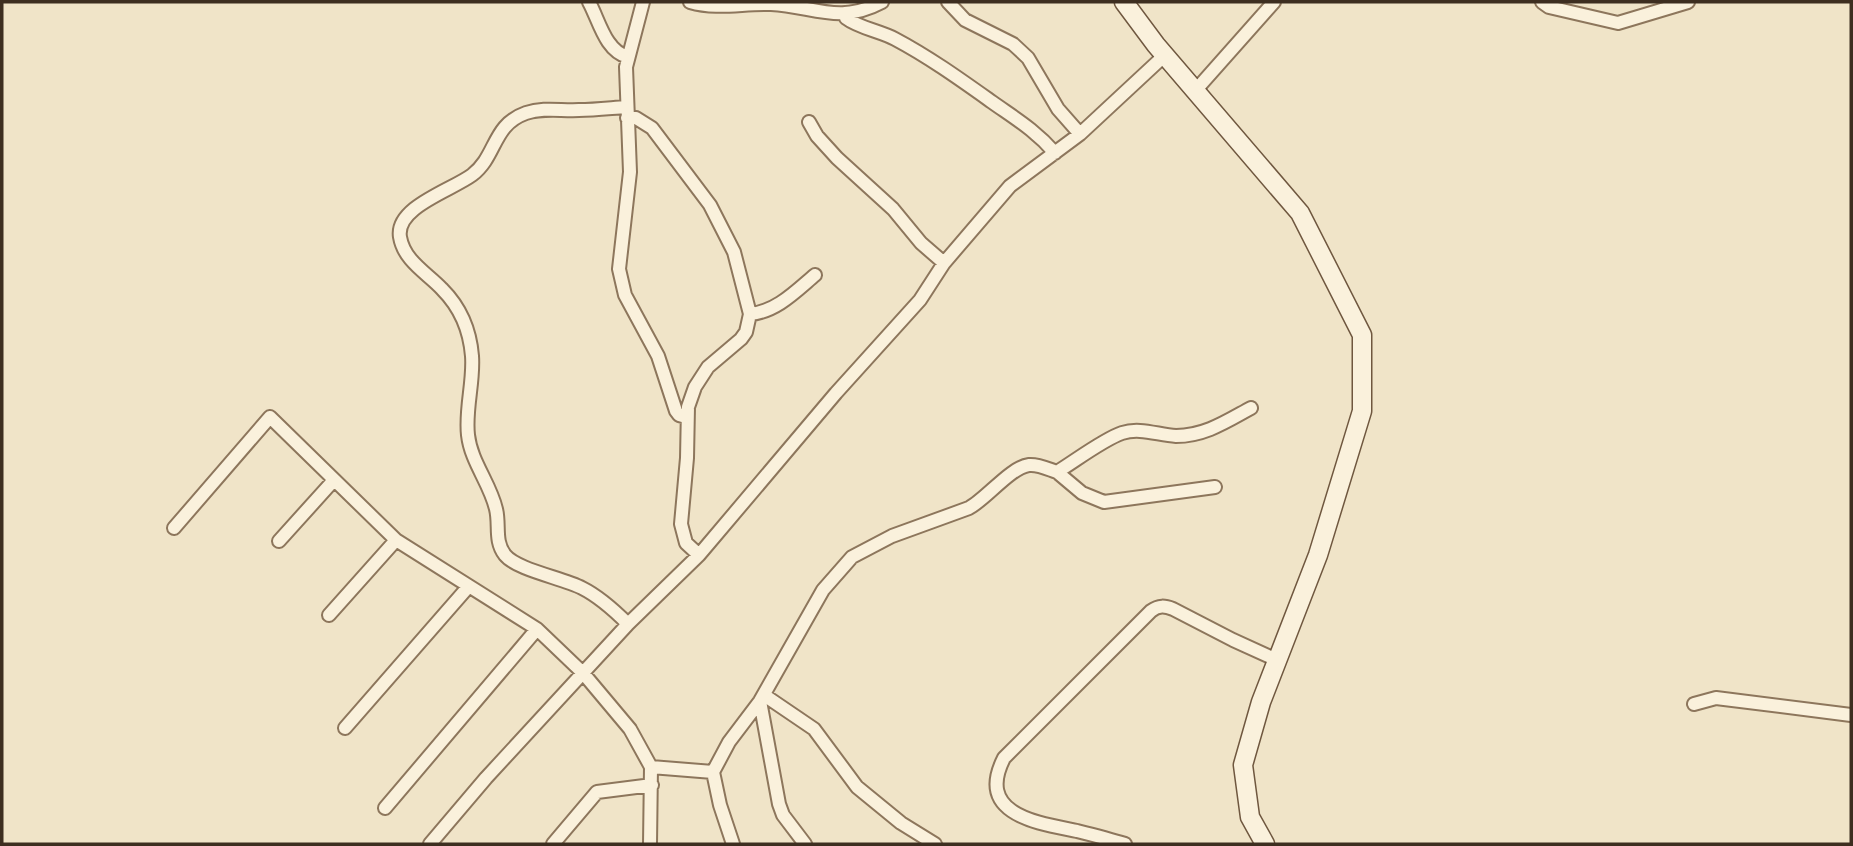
<svg xmlns="http://www.w3.org/2000/svg" width="1853" height="846" viewBox="0 0 1853 846" font-family="'PT Serif',serif">
<style>
.lines{fill:none;stroke-linecap:round;stroke-linejoin:round}
.street-casing{stroke:#8d765c;stroke-width:16}
.secondary-casing{stroke:#6f573f;stroke-width:21}
.street{stroke:#faf1dc;stroke-width:12}
.secondary{stroke:#faf1dc;stroke-width:18}
</style>
<rect width="100%" height="100%" fill="#f0e4c8"/>
<g class="lines">
<defs>
<path id="street" d="M589,2C599,20 605,51 628,57
M643,2L626,67L630,172L619,269L625,295L658,356L676,411L679,415L686,417
M690,2C718,10 742,3 771,4C813,6 839,25 882,2
M948,2L965,20L1013,44L1028,58L1058,109L1080,134
M1542,2L1549,7L1618,23L1688,2
M845,13L846,18C859,28 880,31 895,39C929,57 961,80 992,102C1016,119 1035,130 1055,153
M1195,91L1274,2
M626,107C611,108 595,110 579,110C561,111 544,107 526,113C492,125 497,156 472,175C452,190 395,207 400,237C404,261 427,273 442,289C460,307 470,331 472,356C474,382 465,409 468,435C471,462 490,483 496,509C500,525 494,541 505,555C517,570 563,578 582,588C600,597 614,610 628,624
M627,118H636L652,128L710,205L734,252L750,314L746,332L741,339L708,367L695,387L688,407L687,458L681,524L686,543L699,555
M809,122L817,136L837,158L893,209L921,243L944,263
M750,314C776,312 796,291 815,275
M1057,472L1082,493L1104,502L1215,487
M174,528L270,417L396,540L537,629L583,673L630,729L651,767L650,844
M279,541L334,480
M329,615L396,540
M764,695L814,729L857,787L901,823L935,844
M760,701L779,804L783,815L805,844
M1694,704L1716,698L1851,715
M345,728L469,586
M651,767L713,772L720,805L733,844
M713,772L729,742L760,701L823,590L852,557L892,536L969,508C986,499 1011,467 1029,465C1038,464 1048,469 1057,472C1075,461 1104,439 1122,433C1140,427 1158,435 1176,436C1205,436 1227,421 1251,408
M385,808L537,629
M430,844L486,778L628,624L699,555L836,393L920,300L944,263L1010,186L1080,134L1165,55
M553,844L597,792L652,785
M1125,844C1109,839 1093,835 1077,831C1038,823 975,815 1004,758L1151,611C1159,605 1165,606 1173,609L1233,640L1277,660"/>
<path id="secondary" d="M1124,2L1156,45L1300,213L1362,335V411L1318,555L1261,702L1243,765L1250,817L1265,844"/>
</defs>
<use href="#street" class="street-casing"/>
<use href="#secondary" class="secondary-casing"/>
<use href="#street" class="street"/>
<use href="#secondary" class="secondary"/>
</g>
<rect width="1853" height="846" fill="none" stroke="#3d2e20" stroke-width="7"/>
</svg>
